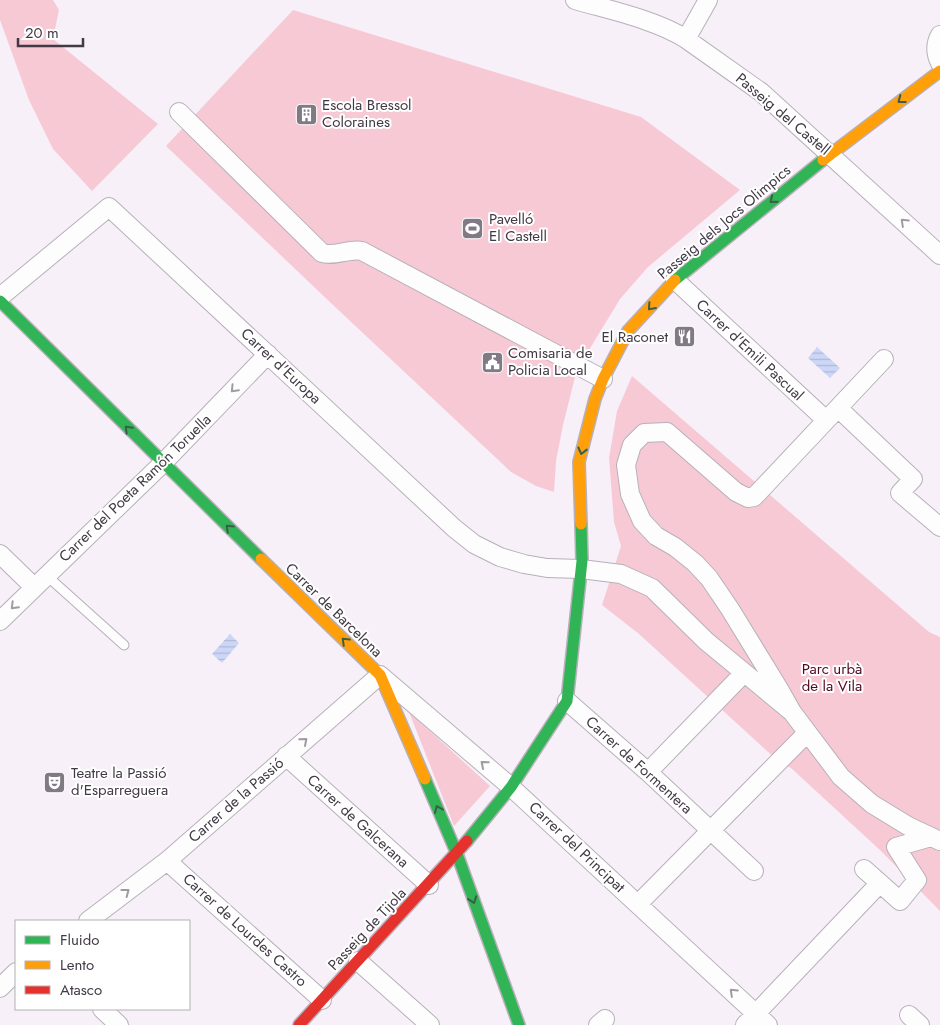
<svg xmlns="http://www.w3.org/2000/svg" width="940" height="1025" viewBox="0 0 940 1025" font-family="Jost,sans-serif">
<style>
.green{fill:#f7c9d5}
.water{fill:url(#water-rules)}
.lines{fill:none;stroke-linecap:round;stroke-linejoin:round}
.lane-casing{stroke:#b7b0b9;stroke-width:11}
.street-casing{stroke:#b7b0b9;stroke-width:20}
.fast-casing{stroke:#b7b0b9;stroke-width:14}
.slow-casing{stroke:#b7b0b9;stroke-width:14}
.jam-casing{stroke:#b7b0b9;stroke-width:14}
.lane{stroke:#fefdfe;stroke-width:9}
.street{stroke:#fefdfe;stroke-width:18}
.fast{stroke:#30b455;stroke-width:11}
.slow{stroke:#ff9f0a;stroke-width:11}
.jam{stroke:#e5322d;stroke-width:11}
.oneway{stroke:#3c5e49}
.oneway2{stroke:#a09ba1}
.labels{text-anchor:middle;dominant-baseline:central;stroke-width:4;stroke-linejoin:round;paint-order:stroke}
.poi-label{font-size:15px;fill:#413944;stroke:#fff;text-anchor:start}
.street-label{font-size:15px;fill:#413944;stroke:#fff}
.park-label{font-size:15px;fill:#530824;stroke:#fff}
</style>
<defs>
<pattern id="water-rules" width="6" height="5" patternUnits="userSpaceOnUse" patternTransform="scale(1.25)"><rect width="6" height="5" fill="#ccd6f6"/><path d="M0 2.5h6" fill="none" stroke="#b0b8d4"/></pattern>
</defs>
<rect width="100%" height="100%" fill="#f7f0f8"/>
<path class="green" d="M0,0H53L59,10L53,39L158,124L92,191L53,149L29,100L0,20Z
M293,10L641,117L740,190L648,267L620,299L589,350L575,377L563,425L556,461L554,492L536,486L511,472L332,304L166,146Z
M632,376L929,632L940,637V911L881,851L791,768L779,762L639,634L602,605L621,546L614,522L609,458L617,411Z
M409,712L490,786L454,826Z"/>
<path class="water" d="M817,347L840,368L830,378L808,358Z
M230,634L239,643L222,663L212,654Z"/>
<g class="lines">
<defs>
<path id="lane" d="M46,575L124,645"/>
<path id="street" d="M575,0C609,10 657,20 686,39L761,92L940,255
M940,35C935,44 935,53 940,63
M686,39L708,0
M179,112L322,253C335,257 349,248 362,251L603,379
M675,280L826,420
M0,297L109,207L454,528L474,544L500,557L524,564L547,568L581,569L621,574L652,588L706,641L792,712
M884,359L754,497L748,498L736,492L667,432L644,433L632,445L626,465L630,494L642,521L656,536L675,547L695,563L709,578L730,609L779,689L792,712L841,777L872,804L908,826L940,841
M838,408L913,479L900,493L940,527
M0,554L34,587
M0,621L163,463L268,354
M567,701L648,772L754,871
M286,756L429,885
M648,772L744,673
M167,861L322,1000
M864,869L900,901L917,880L896,847L931,837
M638,904L807,733
M88,921L167,861L380,675L511,787L768,1025
M358,961L430,1025
M0,988L16,972
M102,1009L119,1025
M909,1015L920,1025
M598,1025L605,1019
M745,1025L880,883"/>
<path id="fast" d="M675,280L823,160
M0,301L261,559
M425,779L457,854L519,1025
M467,841L511,787L567,701L582,561L581,524"/>
<path id="slow" d="M823,160L940,71
M581,524L579,462L595,399L603,379L628,331L675,280
M261,559L380,675L425,779"/>
<path id="jam" d="M299,1025L467,841"/>
</defs>
<use href="#lane" class="lane-casing"/>
<use href="#street" class="street-casing"/>
<use href="#fast" class="fast-casing"/>
<use href="#slow" class="slow-casing"/>
<use href="#jam" class="jam-casing"/>
<use href="#lane" class="lane"/>
<use href="#street" class="street"/>
<use href="#fast" class="fast"/>
<use href="#slow" class="slow"/>
<use href="#jam" class="jam"/>
</g>
<defs><path id="oneway-chevron" d="M-2-3.5L2.5 0L-2 3.5" fill="none" stroke-width="1.6" stroke-linecap="round" stroke-linejoin="round" transform="scale(1.25)"/></defs>
<g class="oneway">
<use href="#oneway-chevron" transform="translate(901 100) rotate(143)"/>
<use href="#oneway-chevron" transform="translate(773 200) rotate(141)"/>
<use href="#oneway-chevron" transform="translate(651 307) rotate(132)"/>
<use href="#oneway-chevron" transform="translate(128 429) rotate(-135)"/>
<use href="#oneway-chevron" transform="translate(582 451) rotate(104)"/>
<use href="#oneway-chevron" transform="translate(229 528) rotate(-136)"/>
<use href="#oneway-chevron" transform="translate(345 641) rotate(-136)"/>
<use href="#oneway-chevron" transform="translate(438 809) rotate(-113)"/>
<use href="#oneway-chevron" transform="translate(473 900) rotate(70)"/>
</g>
<g class="oneway2">
<use href="#oneway-chevron" transform="translate(904 222) rotate(-137)"/>
<use href="#oneway-chevron" transform="translate(234 389) rotate(134)"/>
<use href="#oneway-chevron" transform="translate(14 606) rotate(135)"/>
<use href="#oneway-chevron" transform="translate(304 741) rotate(-41)"/>
<use href="#oneway-chevron" transform="translate(484 764) rotate(-140)"/>
<use href="#oneway-chevron" transform="translate(126 892) rotate(-37)"/>
<use href="#oneway-chevron" transform="translate(733 992) rotate(-137)"/>
</g>
<defs>
<symbol id="building-square" viewBox="-11 -11 22 22"><rect x="-9" y="-9" width="18" height="18" rx="4" fill="#817983" stroke="#fff"/><path d="M-4-6H4V6H1V3H-1V6H-4ZM-2.5-4.3h1.7v1.8h-1.7ZM.8-4.3h1.7v1.8H.8ZM-2.5-1h1.7V.8h-1.7ZM.8-1h1.7V.8H.8Z" fill="#fff"/></symbol>
<symbol id="stadium-square" viewBox="-11 -11 22 22"><rect x="-9" y="-9" width="18" height="18" rx="4" fill="#817983" stroke="#fff"/><path d="M0-5a6.5 5 0 1 0 0 10a6.5 5 0 1 0 0-10ZM-3.5-1.8h7v3.6h-7Z" fill="#fff"/></symbol>
<symbol id="restaurant-square" viewBox="-11 -11 22 22"><rect x="-9" y="-9" width="18" height="18" rx="4" fill="#817983" stroke="#fff"/><path d="M-5-6h1v4h1v-4h1v4h1v-4h1v5L-1.5 .5V6h-2V.5L-5-1ZM5-6V6H3V1.5H1.5Q1.5-4 5-6Z" fill="#fff"/></symbol>
<symbol id="civic-square" viewBox="-11 -11 22 22"><rect x="-9" y="-9" width="18" height="18" rx="4" fill="#817983" stroke="#fff"/><path d="M-.6-6.5H3V-4.5H.6V-3L4-1V1h2V6H-6V1h2V-1L-.6-3ZM-1.2 2.5V6h2.4V2.5Z" fill="#fff"/></symbol>
<symbol id="theatre-square" viewBox="-11 -11 22 22"><rect x="-9" y="-9" width="18" height="18" rx="4" fill="#817983" stroke="#fff"/><path d="M-5-5.5Q0-4 5-5.5V0Q5 5 0 6Q-5 5-5 0ZM-3.3-2.5H-1v1.5H-3.3ZM1-2.5H3.3v1.5H1ZM-2.8 1Q0 5.5 2.8 1Z" fill="#fff"/></symbol>
</defs>
<g fill-rule="evenodd">
<use href="#building-square" x="294" y="102" width="25" height="25"/>
<use href="#stadium-square" x="460" y="216" width="25" height="25"/>
<use href="#restaurant-square" x="672" y="324" width="25" height="25"/>
<use href="#civic-square" x="480" y="350" width="25" height="25"/>
<use href="#theatre-square" x="42" y="770" width="25" height="25"/>
</g>
<g class="labels">
<g class="poi-label">
<text x="322" y="105">Escola Bressol<tspan x="322" dy="17">Coloraines</tspan></text>
<text x="489" y="219">Pavelló<tspan x="489" dy="17">El Castell</tspan></text>
<text x="668" y="337" text-anchor="end">El Raconet</text>
<text x="508" y="353">Comisaria de<tspan x="508" dy="17">Policia Local</tspan></text>
<text x="71" y="773">Teatre la Passió<tspan x="71" dy="17">d'Esparreguera</tspan></text>
</g>
<g class="street-label">
<text transform="translate(783 114) rotate(40)">Passeig del Castell</text>
<text transform="translate(724 222) rotate(-40)">Passeig dels Jocs Olimpics</text>
<text transform="translate(750 350) rotate(43)">Carrer d'Emili Pascual</text>
<text transform="translate(281 366) rotate(43)">Carrer d'Europa</text>
<text transform="translate(135 488) rotate(-44)">Carrer del Poeta Ramón Toruella</text>
<text transform="translate(334 610) rotate(44)">Carrer de Barcelona</text>
<text transform="translate(639 765) rotate(42)">Carrer de Formentera</text>
<text transform="translate(236 800) rotate(-41)">Carrer de la Passió</text>
<text transform="translate(358 821) rotate(42)">Carrer de Galcerana</text>
<text transform="translate(577 847) rotate(43)">Carrer del Principat</text>
<text transform="translate(367 929) rotate(-47)">Passeig de Tijola</text>
<text transform="translate(245 930) rotate(42)">Carrer de Lourdes Castro</text>
</g>
<g class="park-label">
<text x="832" y="669">Parc urbà<tspan x="832" dy="17">de la Vila</tspan></text>
</g>
</g>
<rect x="15" y="920" width="175" height="90" fill="#ffffff" stroke="#b3b0b4"/>
<rect x="25" y="936" width="25" height="8" fill="#30b455" stroke="#b3b0b4"/>
<text x="60" y="945" font-size="15" fill="#413944">Fluido</text>
<rect x="25" y="961" width="25" height="8" fill="#ff9f0a" stroke="#b3b0b4"/>
<text x="60" y="970" font-size="15" fill="#413944">Lento</text>
<rect x="25" y="986" width="25" height="8" fill="#e5322d" stroke="#b3b0b4"/>
<text x="60" y="995" font-size="15" fill="#413944">Atasco</text>
<path d="M18 38v8h65v-8" fill="none" stroke="#413944" stroke-width="2.5"/>
<text x="25" y="38" font-size="15" fill="#413944" stroke="#ffffff" stroke-width="4" paint-order="stroke">20 m</text>
</svg>
